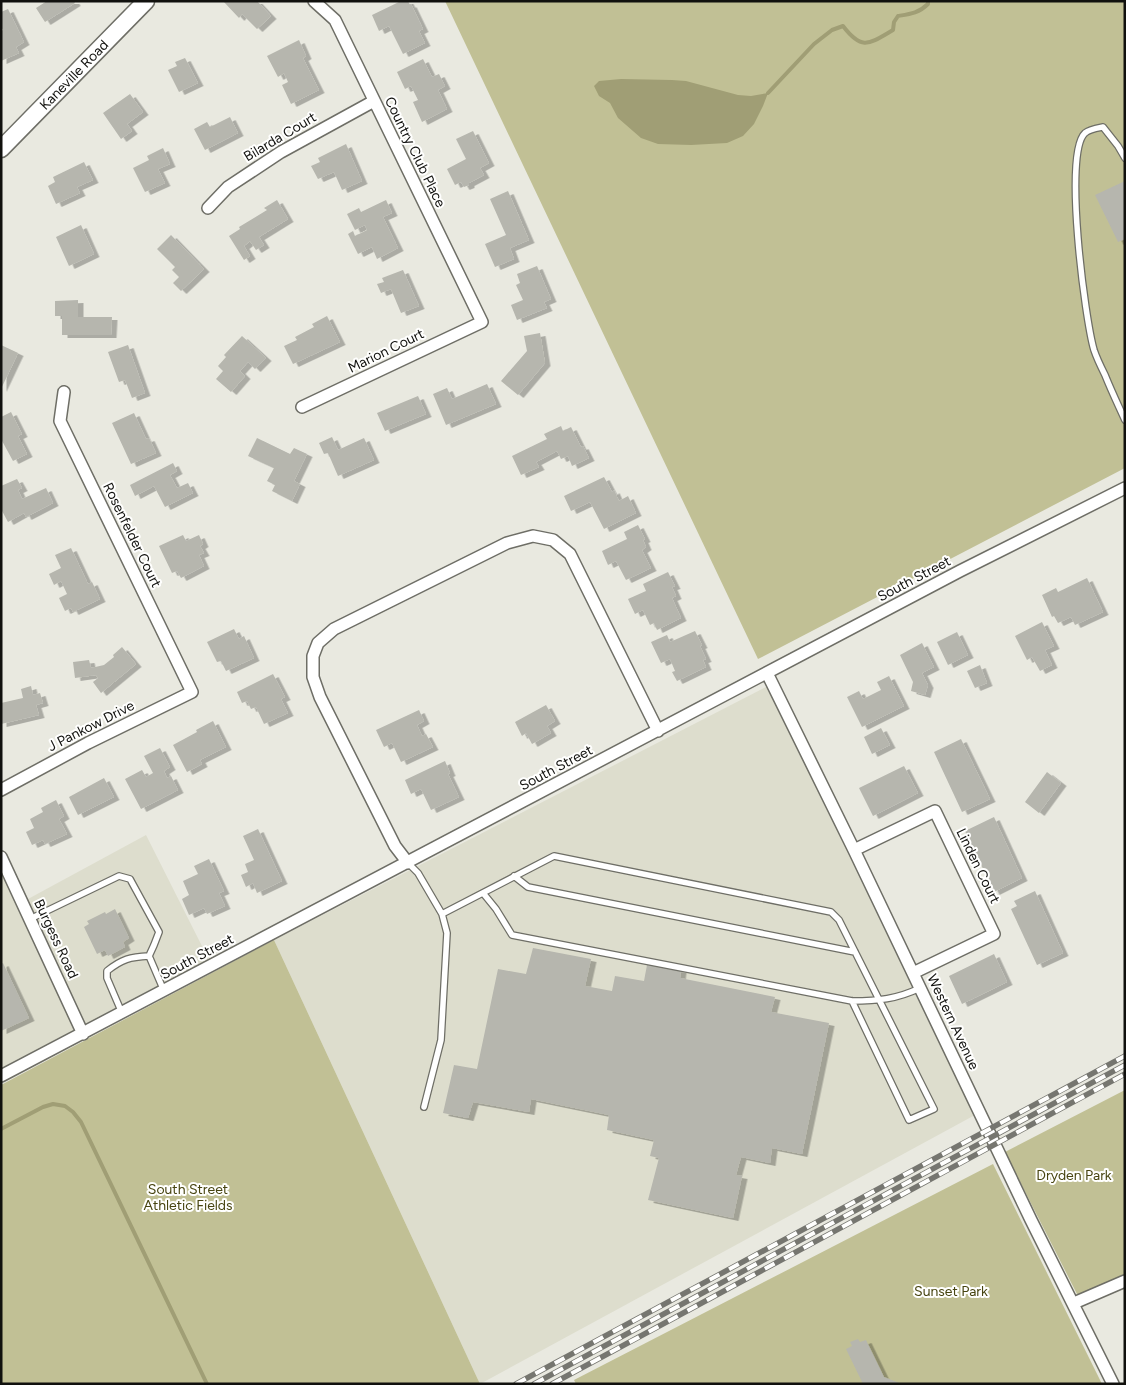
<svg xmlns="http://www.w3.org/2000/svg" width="1126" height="1385" viewBox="0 0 1126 1385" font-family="Figtree,sans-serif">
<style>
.built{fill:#ddddcd}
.green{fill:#c1c095}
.water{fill:#a09e75}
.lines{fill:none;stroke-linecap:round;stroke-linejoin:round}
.stream{stroke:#a09e75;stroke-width:4}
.building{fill:#b6b6ae;filter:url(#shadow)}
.service-casing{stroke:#6e6e66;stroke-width:8}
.minor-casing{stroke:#6e6e66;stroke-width:14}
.secondary-casing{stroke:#6e6e66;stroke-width:19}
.service{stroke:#fff;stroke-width:5.5}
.minor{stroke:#fff;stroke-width:11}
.secondary{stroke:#fff;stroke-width:16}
.rail-casing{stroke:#767670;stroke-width:5.5}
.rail{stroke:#fffffe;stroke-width:4;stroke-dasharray:11;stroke-linecap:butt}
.labels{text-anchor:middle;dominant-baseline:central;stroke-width:4;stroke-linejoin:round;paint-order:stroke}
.street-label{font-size:14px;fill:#11110e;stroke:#fffffe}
.park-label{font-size:14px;fill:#474410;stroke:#fffffe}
</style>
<defs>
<filter id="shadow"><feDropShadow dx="5.5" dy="3" stdDeviation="0" flood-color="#0004"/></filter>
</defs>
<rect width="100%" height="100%" fill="#e9e9e0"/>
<path class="built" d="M770,685L975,1115L480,1384L274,940Z
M146,835L209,960L1,1069V864L9,859L28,899Z"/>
<path class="green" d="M445,1H1125V468L758,659Z
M274,940L480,1384H1V1085Z
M1125,1090V1275L1078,1296L1005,1152Z
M993,1164L1102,1384H576L574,1380Z"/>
<path class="water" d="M621,79L672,80L686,81L738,95L751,96L768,93L763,106L754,124L743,136L727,143L691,145L658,144L641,138L618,118L610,103L599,96L594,86L599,81Z"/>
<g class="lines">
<path class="stream" d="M768,93L814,44L832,30L843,26C862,51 869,44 893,30L894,22L898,16C910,14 919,13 928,4V1
M1,1129L43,1107L53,1104L65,1106L73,1112L81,1122L207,1384"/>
</g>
<path class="building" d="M47,1H74L75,3L45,22L36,8Z
M223,1H257L271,16L257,29L242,14L239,18Z
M401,1H408L410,5L411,4L423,29L419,31L425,43L403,54L389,26L379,31L372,15Z
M8,9L24,42L16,47L19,53L1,61V31L3,30L1,27V12Z
M299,40L306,56L303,58L319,90L291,104L282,85L288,82L284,73L278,77L267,56Z
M185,58L198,83L179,92L168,70L177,66L175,62Z
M423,59L432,77L439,74L445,86L438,90L447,109L422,122L413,102L418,100L411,86L405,89L397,72Z
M130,94L143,112L127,124L132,131L121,139L103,113Z
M230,117L238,133L205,150L194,129L207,122L210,127Z
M473,131L489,163L480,168L484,175L469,183V185L464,187L461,182L455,185L447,169L466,159L456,139Z
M346,144L362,181L342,190L334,172L318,179L311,166L320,162L318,158Z
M163,148L170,164L158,169L165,183L145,192L133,168L149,160L147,156Z
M84,162L93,180L77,187L80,193L56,204L48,186L55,182L53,177Z
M1125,181V239L1118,242L1095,195Z
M508,191L529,240L510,248L514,259L495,267L485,244L506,235L490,199Z
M277,200L288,219L259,237L264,245L256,250L250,241L244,246L250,256L244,260L229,236L240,229L239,227L267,210L264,208Z
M386,200L392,213L383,217L398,248L377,259L372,247L358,254L348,234L353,231L355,236L367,230L365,225L355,230L347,214L359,208L361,212Z
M81,225L94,254L69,266L56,237Z
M171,235L204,269L181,291L173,283L179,277L172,270L175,267L157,249Z
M537,266L551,299L544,302L547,308L517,320L511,305L523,300L516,285L520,283L517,274Z
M403,270L419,306L401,313L391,289L381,293L377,284L384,282L382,278Z
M78,300V317H112L111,335H62V316H55V301Z
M327,316L340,342L293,364L284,346L297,340L295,337L314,327L312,324Z
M540,333L545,363L518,395L501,381L527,351L524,336Z
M242,336L266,358L255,369L248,362L240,371L245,376L231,392L216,379L223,371L218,366L226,357L224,355Z
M1,345L18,353L1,389Z
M128,345L145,393L132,398L125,380L119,382L108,352Z
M487,384L496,404L446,425L433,394L447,388L452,399Z
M418,396L426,414L385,431L377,413Z
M11,412L22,434L18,436L27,454L13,461L1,439V417Z
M134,413L146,439L149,438L156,453L131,464L112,423Z
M561,426L563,431L571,427L581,447L583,446L589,458L572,466L568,456L561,459L557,451L536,462L539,467L521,475L512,456L547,439L544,434Z
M332,437L338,450L364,438L374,460L338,476L328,453L324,454L319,443Z
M257,438L290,454L294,448L307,454L294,481L300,484L292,501L272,491L275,485L267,481L274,468L248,456Z
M173,463L177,471L170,475L177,488L188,483L193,493L165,507L154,486L135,496L130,485Z
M604,477L612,492L614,490L619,501L628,496L636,513L604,529L590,502L571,511L564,496Z
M17,479L22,488L18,490L22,499L46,488L53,503L26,517L24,513L8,522L1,509V486Z
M638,525L645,539L643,540L646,547L642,550L651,568L626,580L616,561L608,565L602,551L627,539L624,532Z
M183,535L186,541L199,535L203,544L200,546L204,553L199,555L204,566L181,578L177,571L172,573L159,546Z
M71,548L88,584L92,582L100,599L73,612L71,608L65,611L59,598L67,594L61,581L54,585L49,574L61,568L55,555Z
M668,572L675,586L672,587L676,596L672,598L681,618L657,630L654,623L650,625L643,610L635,614L628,599L646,591L643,584Z
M1087,578L1103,612L1075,625L1071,617L1058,623L1054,616L1052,617L1042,595L1056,588L1058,592Z
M1042,622L1054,646L1045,650L1052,665L1040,671L1032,657L1027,660L1015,636Z
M234,629L239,639L244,636L254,658L226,671L221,661L217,662L207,642Z
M695,631L702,645L700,646L706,659L703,660L706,667L677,681L672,672L675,671L670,659L661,663L651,642L667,635L670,642Z
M957,632L968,655L948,665L937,642Z
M922,643L934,667L922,673L928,685L925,695L911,691L913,682L900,655Z
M122,647L136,664L101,693L93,682L98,678L96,675L75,678L73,662L89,660L91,668L104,665L114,657L113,655Z
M980,665L987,683L975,688L967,671Z
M273,674L285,697L281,699L288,713L264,724L256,707L251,709L247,701L242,703L237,692Z
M889,676L904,706L862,727L847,697L859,691L863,699L881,690L877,682Z
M31,686L33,695L40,693L43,703L36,705L39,715L1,724V703L23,698L21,689Z
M546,705L555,721L547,726L551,733L532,744L526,733L522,736L515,722Z
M419,710L424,721L417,725L422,736L426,734L433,747L401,762L392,743L384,747L376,730Z
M213,721L226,747L200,760L202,764L187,772L173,745L197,732L196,730Z
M881,728L890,745L872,754L864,737Z
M961,739L990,799L962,812L934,752Z
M160,748L170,767L164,771L167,778L171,776L178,790L141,809L125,779L142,770L146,777L153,773L144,756Z
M445,761L450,773L448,774L459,797L431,810L421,789L411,794L405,780Z
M904,766L918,793L873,816L859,788Z
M1047,772L1061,783L1039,813L1025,802Z
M104,778L114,797L78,815L69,797Z
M56,800L64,816L59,819L67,834L45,844L43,840L32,845L26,832L34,828L30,819L43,812L41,808Z
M994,817L1022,878L994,892L965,831Z
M258,829L282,881L257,893L253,883L246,887L241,875L248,872L245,864L254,860L243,836Z
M209,859L224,891L219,893L225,906L207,914L204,908L189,915L182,899L189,895L183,881L198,874L194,866Z
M1035,891L1063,953L1037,965L1011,909L1017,906L1014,901Z
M115,909L129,938L123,942L125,947L108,956L105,950L97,954L84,927L89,924L87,921L105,912L106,914Z
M533,948L591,959L585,986L612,991L615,976L644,981L647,965L681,970L680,978L775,997L771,1012L829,1023L802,1154L772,1148L770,1163L741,1157L736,1175L742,1176L733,1218L648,1200L659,1158L650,1156L654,1140L607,1130L609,1115L531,1099L529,1112L473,1102L468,1118L443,1113L454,1065L477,1069L498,969L526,974Z
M994,954L1007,982L962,1004L949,976Z
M3,963L29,1018L1,1031V964Z
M858,1339L860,1342L866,1340L884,1377L902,1384H863L846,1349L852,1346L850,1342Z"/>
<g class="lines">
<defs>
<path id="service" d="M1125,158L1118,146L1103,127C1098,128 1090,129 1085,133C1063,153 1085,319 1094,350C1097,359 1101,367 1105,375C1111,390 1118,405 1125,420
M408,863L418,873L442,914L447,933L441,1040L424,1107
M514,876L528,887L855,952
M483,893L496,909L512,935L852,1001C878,1001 897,999 920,988
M442,914L554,856L831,912L839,920L934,1109L909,1120L852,1001
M30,919L119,876L130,879L159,932L154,945L149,956L164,991
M122,1013L107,978V971C122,959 130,957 149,956"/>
<path id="minor" d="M208,208L228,187L281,152L374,101
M302,407L482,322L335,20L314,1
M767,673L854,850L1031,1220L1113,1384
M1,790L88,743L192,692L60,421L64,392
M854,850L935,811L994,934L913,973
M1,857L83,1034
M408,863L395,846L320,697L313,677V656L318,643L334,629L507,543L533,536L553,540L570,554L658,731
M1,1076L960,571L1125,488
M1074,1303L1125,1281"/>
<g id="secondary">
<path id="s1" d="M1,149L146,1"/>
</g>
</defs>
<use href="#service" class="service-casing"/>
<use href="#minor" class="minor-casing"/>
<use href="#secondary" class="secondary-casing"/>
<use href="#service" class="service"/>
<use href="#minor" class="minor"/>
<use href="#secondary" class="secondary"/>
<defs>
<path id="rail" d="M516,1384L1125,1056
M534,1384L1125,1065
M552,1384L1125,1074"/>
</defs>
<use href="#rail" class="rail-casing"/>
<use href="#rail" class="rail"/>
</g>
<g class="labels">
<g class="street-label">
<text stroke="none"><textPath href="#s1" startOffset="104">Kaneville Road</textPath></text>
<text transform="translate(280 137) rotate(-31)">Bilarda Court</text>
<text transform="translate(415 152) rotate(64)">Country Club Place</text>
<text transform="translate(386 351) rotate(-26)">Marion Court</text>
<text transform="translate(132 535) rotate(64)">Rosenfelder Court</text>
<text transform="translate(914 579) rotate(-28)">South Street</text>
<text transform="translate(91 726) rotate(-27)">J Pankow Drive</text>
<text transform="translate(556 768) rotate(-28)">South Street</text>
<text transform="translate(978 866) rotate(64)">Linden Court</text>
<text transform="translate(56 939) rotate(65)">Burgess Road</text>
<text transform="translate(197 957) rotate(-28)">South Street</text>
<text transform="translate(953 1022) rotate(65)">Western Avenue</text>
</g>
<g class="park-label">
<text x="1074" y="1175">Dryden Park</text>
<text x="188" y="1189">South Street<tspan x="188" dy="16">Athletic Fields</tspan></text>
<text x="951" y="1291">Sunset Park</text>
</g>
</g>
<rect width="1126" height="1385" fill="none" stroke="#11110e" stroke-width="5"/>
</svg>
